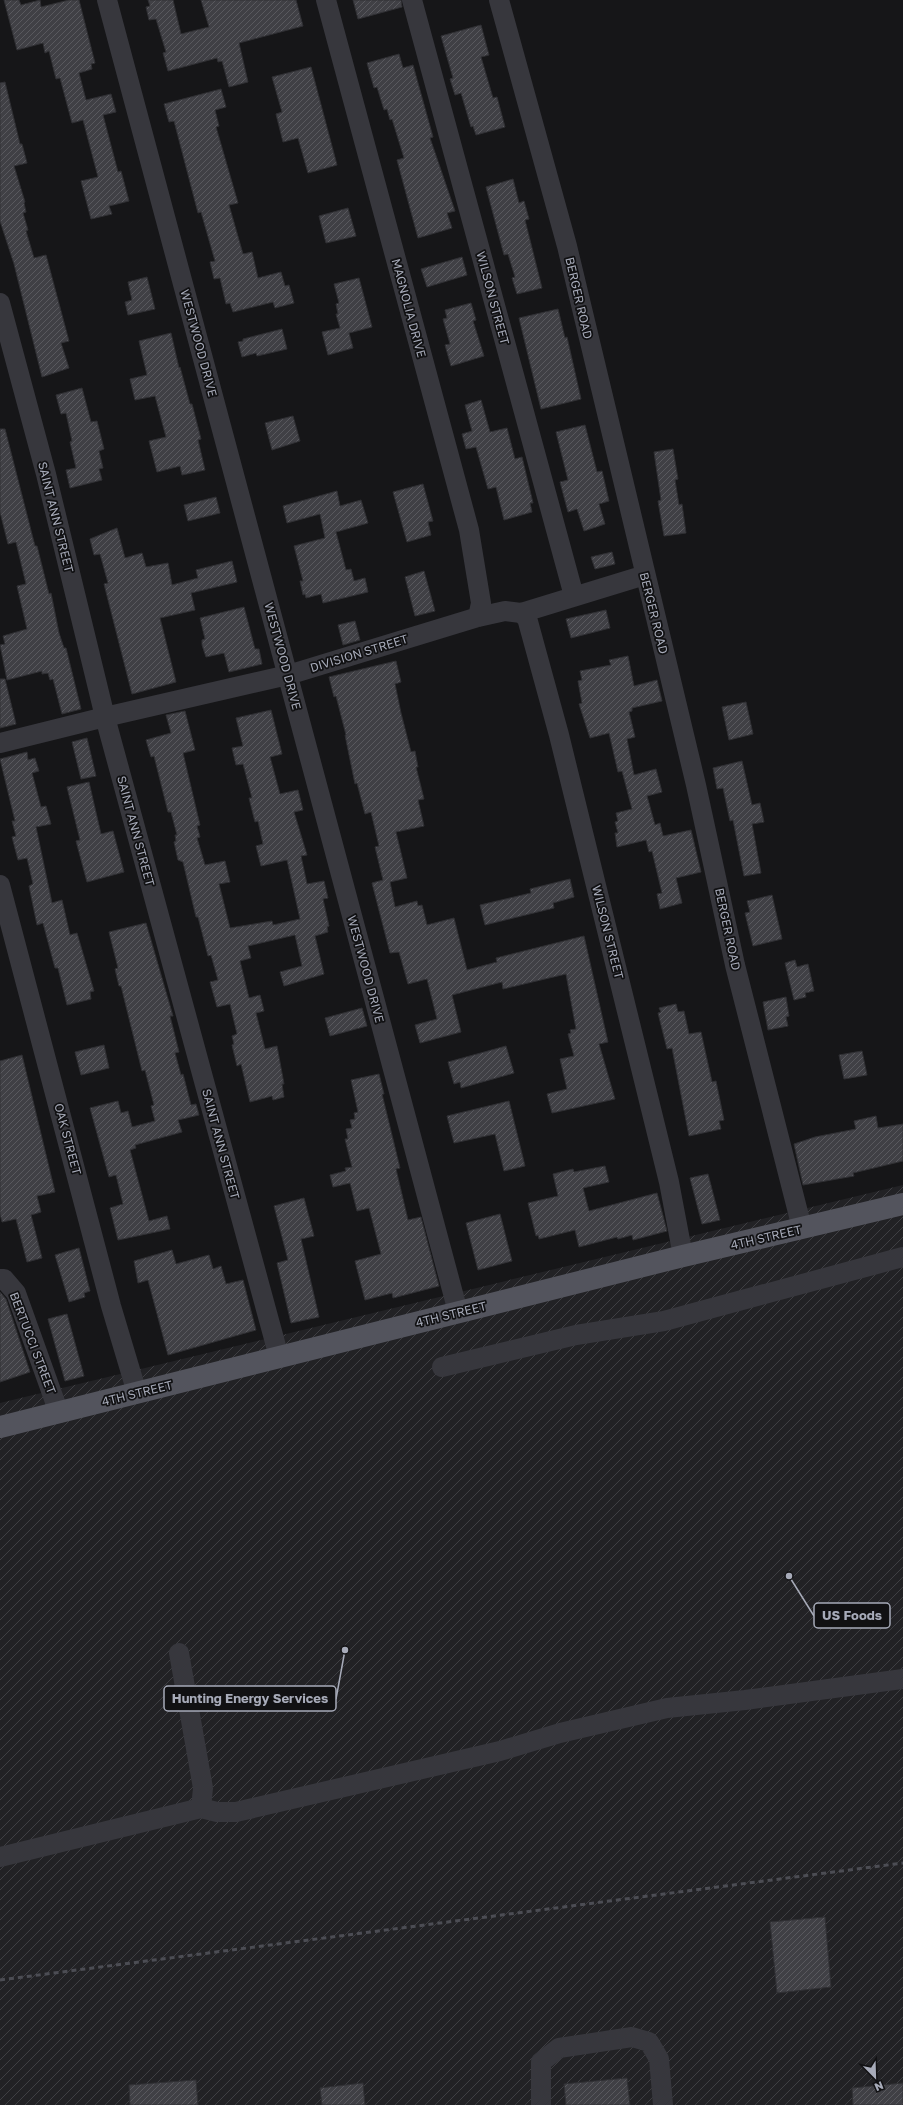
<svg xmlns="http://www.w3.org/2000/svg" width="903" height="2105" viewBox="0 0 903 2105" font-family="'Golos Text',sans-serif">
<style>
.industrial{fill:url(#industrial-furrows)}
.building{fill:url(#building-hatch);stroke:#303034}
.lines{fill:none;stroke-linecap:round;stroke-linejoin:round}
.minor{stroke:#37373d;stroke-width:20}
.major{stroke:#53545d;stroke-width:22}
.rail{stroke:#4c4d54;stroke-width:3;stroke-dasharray:5 4;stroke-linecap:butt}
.labels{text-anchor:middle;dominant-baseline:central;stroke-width:3.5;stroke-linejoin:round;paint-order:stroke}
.street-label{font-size:12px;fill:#a7abb9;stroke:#111113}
.leader{fill:none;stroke:#a7abb9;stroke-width:1.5}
.callout-dot{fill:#a7abb9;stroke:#111113;stroke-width:1.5}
.callout{fill:#111113;stroke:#a7abb9;stroke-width:1.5}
.callout-label{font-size:13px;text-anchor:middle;font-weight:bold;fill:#a7abb9}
</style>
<defs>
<pattern id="industrial-furrows" width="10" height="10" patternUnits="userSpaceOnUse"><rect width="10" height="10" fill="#222225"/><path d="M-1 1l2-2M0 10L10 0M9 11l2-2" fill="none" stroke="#3f3f43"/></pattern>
<pattern id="building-hatch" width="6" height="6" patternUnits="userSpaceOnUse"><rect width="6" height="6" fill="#404045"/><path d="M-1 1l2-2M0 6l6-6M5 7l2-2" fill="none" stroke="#59595e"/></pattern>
</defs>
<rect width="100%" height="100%" fill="#161618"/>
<path class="industrial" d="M903,1185V2105H0V1403Z"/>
<path class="building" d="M4,0H19L21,5L40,0L41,7L69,0H79L95,63L91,64L92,69L79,73L86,100L111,94L116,112L103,115L118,172L121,171L129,201L109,206L112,214L91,219L81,181L98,177L83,120L72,123L60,78L56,79L49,51L45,53L43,43L17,50Z
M148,0H173L181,34L209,27L201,0H296L303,26L239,43L248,82L229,87L222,61L218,62L217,58L168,71L163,53L166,52L156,19L149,20L146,7L150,6Z
M353,0H401L402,7L358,19Z
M481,25L489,55L481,57L493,98L497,97L505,127L476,135L473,126L471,127L461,93L455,95L450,79L453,78L441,36Z
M399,54L403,68L413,65L433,137L430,138L455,211L447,213L452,228L418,238L397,160L404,158L392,119L390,120L387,109L384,110L377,87L374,88L367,63Z
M311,67L337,165L308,173L298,138L283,142L276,114L282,112L272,77Z
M5,82L20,144H22L27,163L14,166L25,202L24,203L26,212L23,213L28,230L26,231L34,258L46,255L69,341L61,343L69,368L42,377L14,264L0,221V83Z
M221,89L226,107L215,110L219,126L216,127L238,203L229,205L243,254L252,252L258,278L281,272L285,286L289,285L294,303L275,308L273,302L233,312L230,303L226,304L220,278L214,279L210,262L215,261L201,212L198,213L174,121L169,122L164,104Z
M513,179L519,203L524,201L529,219L525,220L542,288L517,294L512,278L515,277L508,254L504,255L486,187Z
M348,208L356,236L326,243L319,216Z
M462,257L467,275L427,287L421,269Z
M147,277L155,309L128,315L125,302L132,300L128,282Z
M359,278L372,327L349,333L353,348L328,355L322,332L340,328L336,314H338L336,304L339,303L334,284Z
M471,303L476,320L473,321L484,356L451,366L445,345L450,344L443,319L447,318L445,310Z
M558,309L565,338L567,337L581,399L541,409L519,318Z
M282,329L287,349L257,356L256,353L242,357L238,342L243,341V339Z
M171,333L179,368L180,367L190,404H192L201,439L198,440L205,470L182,475L180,466L157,472L149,441L166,437L155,396L135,400L130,379L147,375L139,341Z
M82,388L91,422L97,421L104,449L99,451L103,468L99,469L102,480L70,488L66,470L76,468L70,442L72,441L66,413L61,414L56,395Z
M481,400L490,432L507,428L515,459L522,457L533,503H530L532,512L504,520L496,487L488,489L476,447L466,449L462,434L472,431L465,405Z
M293,416L300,441L272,450L265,423Z
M585,425L597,472L602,471L609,501L599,504L605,524L584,531L577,509L568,512L560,482L568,480L556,432Z
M0,429H5L35,546H37L49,594L51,593L59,633L64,648H66L81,709L62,714L53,679L50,680L48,673L42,674V671L7,680L0,645L5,644L3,636L27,629L17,586L26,584L16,542L8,544L0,512Z
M673,449L678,479L675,480L679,505L682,504L686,533L664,536L658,501L661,500L654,452Z
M423,484L433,521L428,522L431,535L407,542L393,492Z
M337,491L340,506L361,500L368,523L336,532L346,570L351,569L354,581L365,578L368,592L323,603L321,594L306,598L305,594L303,595L300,581H303L294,546L325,538L320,514L287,523L283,506Z
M216,497L220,513L188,521L184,505Z
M117,528L125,558L142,553L146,567L168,563L172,585L198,578L196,570L232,561L237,582L191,593L195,610L160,618L176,682L132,694L104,584L108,583L100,554L94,555L90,539Z
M612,552L615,564L595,569L591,557Z
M424,571L435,611L415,616L405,577Z
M244,607L255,649H259L262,664L229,672L224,653L206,657L202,645V640L205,639L200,618Z
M606,610L610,628L571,638L566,619Z
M355,621L360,640L343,645L338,625Z
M628,656L634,686L657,680L662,701L632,708V711L629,712L635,737L627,739L634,775L656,769L662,792L647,796L655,825L660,823L663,836L691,830L701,872L676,878L682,903L660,909L657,894L662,893L652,851L649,852L646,840L617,847L615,833H618L615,822L618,821L616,813L632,809L622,771L618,772L609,733L590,738L579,704L582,703L578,681L582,680L580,671L611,665L609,660Z
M396,661L401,682L395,684L401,713L411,752L415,751L418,767H416L424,799L418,800L424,826L396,832L407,878L390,882L395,907L417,901L418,906L422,905L427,925L454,918L467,970L497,962L496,958L584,936L608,1042L599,1044L615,1099L552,1113L547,1094L567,1089L560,1059L574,1056L568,1034L571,1033L570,1030L576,1029L566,974L503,989L502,982L452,995L461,1032L420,1043L415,1025L437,1019L427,979L408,984L399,952L390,953L372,883L383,880L375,847L379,846L371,812L365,814L357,783L355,784L345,735H346L336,696L334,697L329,677Z
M0,679H5L16,724L0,728Z
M746,702L753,734L729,740L722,707Z
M271,710L282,754L270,757L280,794L298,790L303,810L294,812L307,855L301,856L307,884L324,881L328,898L323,899L329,926L327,927L328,932L315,936L324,974L284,986L280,972L302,966L295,935L248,946L251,958L240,961L249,998L260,995L264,1011L256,1013L265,1049L277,1046L284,1084H282L284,1097L273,1100L272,1096L250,1102L241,1064L237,1066L232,1045L234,1044L232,1036L237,1034L230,1004L217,1007L210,982L218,980L211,955L208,956L198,917H196L183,862L178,860L174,842L176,841L175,835H177L171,812H168L154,756L151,757L146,740L171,733L166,715L185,711L195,750L183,753L200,825L197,826L200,837L197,838L205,865L225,861L230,882L219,884L230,928L272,921L273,925L300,919L287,860L261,866L256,846L263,844L258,821L255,822L249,798H252L243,764L236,765L232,748L243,746L236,718Z
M87,738L96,776L81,779L72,742Z
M27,752L28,760L35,758L39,771L32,773L41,807L46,806L51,824L36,827L52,903L62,900L70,935L77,933L94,991L90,992L91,999L67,1005L58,968H55L43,923L37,925L29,886L33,884L27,858L18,860L12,837L16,836L12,821H15L0,759Z
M742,761L752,805L760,803L764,822L752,824L761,873L744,876L733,820L730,821L723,788L717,789L713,768Z
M89,782L101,834L113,831L124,872L87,882L76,841L80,840L67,787Z
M570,879L574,897L553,903L554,908L485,925L480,905L531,893L530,889Z
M772,895L782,939L753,946L745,913L750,912L747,901Z
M146,923L173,1016H170L179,1052L175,1053L181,1075L183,1074L191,1105L196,1104L199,1115L178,1120L182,1132L135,1145L136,1148L130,1150L149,1221L167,1216L170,1229L118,1240L110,1208L123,1204L116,1175L109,1177L90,1108L118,1101L121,1113L128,1111L132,1127L155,1121L151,1106L154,1105L145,1070L142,1071L121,986H119L115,969L118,968L109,932Z
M795,960L797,967L808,964L814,991L805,993L806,997L794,1000L785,963Z
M786,997L789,1016L786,1017L788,1026L768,1030L763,1002Z
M676,1004L678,1012L684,1011L689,1034L701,1032L712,1082L716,1081L724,1120L719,1121L721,1129L689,1136L672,1048L667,1049L658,1013L661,1012L659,1008Z
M362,1008L367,1026L330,1036L325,1018Z
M104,1045L109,1068L81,1075L75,1052Z
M506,1046L514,1073L461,1088L460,1082L454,1084L448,1062Z
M862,1051L867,1075L844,1079L839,1055Z
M22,1055L55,1192L37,1196L41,1212L31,1215L42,1258L27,1262L16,1219L2,1222L0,1214V1061Z
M379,1074L384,1094H382L400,1168L396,1169L408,1220L421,1217L439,1286L393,1298L392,1293L365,1300L355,1261L381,1254L369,1208L357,1211L350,1183L333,1187L330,1175L346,1171L345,1168L352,1167L345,1139H348L346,1129L352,1128L350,1120L355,1119L354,1113L358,1112L351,1080Z
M509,1101L525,1166L504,1171L495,1134L454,1143L447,1116Z
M876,1116L878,1128L903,1124V1161L853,1173L854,1176L803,1185L794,1144L815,1137L856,1129L854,1121Z
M605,1166L609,1182L583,1188L589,1211L657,1193L667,1231L633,1240L632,1235L618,1239L617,1237L579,1247L575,1230L539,1239L538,1235L536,1236L528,1203L558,1196L553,1174L573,1169L574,1172Z
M708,1174L720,1220L702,1224L690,1178Z
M304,1198L314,1236L301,1239L319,1317L291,1323L277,1263L288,1260L274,1206Z
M500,1214L512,1261L478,1270L466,1223Z
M79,1248L90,1291L84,1293L85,1297L69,1302L55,1255Z
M172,1250L176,1264L209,1255L213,1269L221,1266L226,1284L243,1280L256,1330L168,1355L148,1280L138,1283L134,1261Z
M0,1292L6,1299L30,1372L0,1382Z
M67,1314L84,1376L65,1381L48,1319Z
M825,1917L831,1987L777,1993L770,1922Z
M627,2078L630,2105H566L564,2084Z
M196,2080L198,2105H130L129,2085Z
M363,2083L365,2105H322L320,2088Z
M903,2083V2105H853L852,2088Z"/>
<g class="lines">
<path class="minor" d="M107,0L458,1312
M326,0L469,530L481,603L478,617
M412,0L574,596
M499,0L567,246L696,785L735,965L802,1228
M0,303L46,474L105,717L279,1357
M521,613L527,618L559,735L669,1182L683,1256
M0,743L105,717L288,675L478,617L505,611L521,613L645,575
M0,885L111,1306L137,1393
M0,1279H4L16,1293L59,1413
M442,1367L576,1335L664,1321L903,1257
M179,1653L203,1788L201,1808
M0,1857L201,1808L217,1812H236L500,1751L560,1733L667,1708L745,1700L903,1679
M541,2105V2062L559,2048L632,2037L649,2042L659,2059L663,2105"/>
<path class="major" d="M0,1427L683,1256L903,1204"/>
<path class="rail" d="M0,1980L903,1863"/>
</g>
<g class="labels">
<g class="street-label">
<text transform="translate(493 298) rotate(75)">WILSON STREET</text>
<text transform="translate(579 298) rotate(77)">BERGER ROAD</text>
<text transform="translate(409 308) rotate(75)">MAGNOLIA DRIVE</text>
<text transform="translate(199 343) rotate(75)">WESTWOOD DRIVE</text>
<text transform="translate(56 517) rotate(76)">SAINT ANN STREET</text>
<text transform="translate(654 613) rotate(76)">BERGER ROAD</text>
<text transform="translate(359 653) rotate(-17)">DIVISION STREET</text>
<text transform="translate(283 656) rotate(75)">WESTWOOD DRIVE</text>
<text transform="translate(136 831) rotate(75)">SAINT ANN STREET</text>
<text transform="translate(728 929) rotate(78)">BERGER ROAD</text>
<text transform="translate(608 932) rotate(76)">WILSON STREET</text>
<text transform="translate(366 969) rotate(75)">WESTWOOD DRIVE</text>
<text transform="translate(68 1139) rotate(75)">OAK STREET</text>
<text transform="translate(221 1144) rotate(75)">SAINT ANN STREET</text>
<text transform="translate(766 1237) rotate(-13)">4TH STREET</text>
<text transform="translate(451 1314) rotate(-14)">4TH STREET</text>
<text transform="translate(33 1343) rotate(69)">BERTUCCI STREET</text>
<text transform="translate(137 1393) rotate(-14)">4TH STREET</text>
</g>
</g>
<path class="leader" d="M789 1576L814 1616M345 1650L336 1699"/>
<g class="callout-dot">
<circle cx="789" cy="1576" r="4"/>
<circle cx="345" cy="1650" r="4"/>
</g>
<g class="callout">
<rect x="814" y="1603" width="76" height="25" rx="4"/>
<rect x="164" y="1686" width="172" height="25" rx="4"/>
</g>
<g class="callout-label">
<text x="852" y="1620">US Foods</text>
<text x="250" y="1703">Hunting Energy Services</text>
</g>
<g transform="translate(875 2077) rotate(157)" stroke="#111113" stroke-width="3" paint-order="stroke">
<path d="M0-3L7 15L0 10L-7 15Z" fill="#a7abb9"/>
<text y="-6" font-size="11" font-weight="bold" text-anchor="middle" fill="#a7abb9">N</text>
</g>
</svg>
